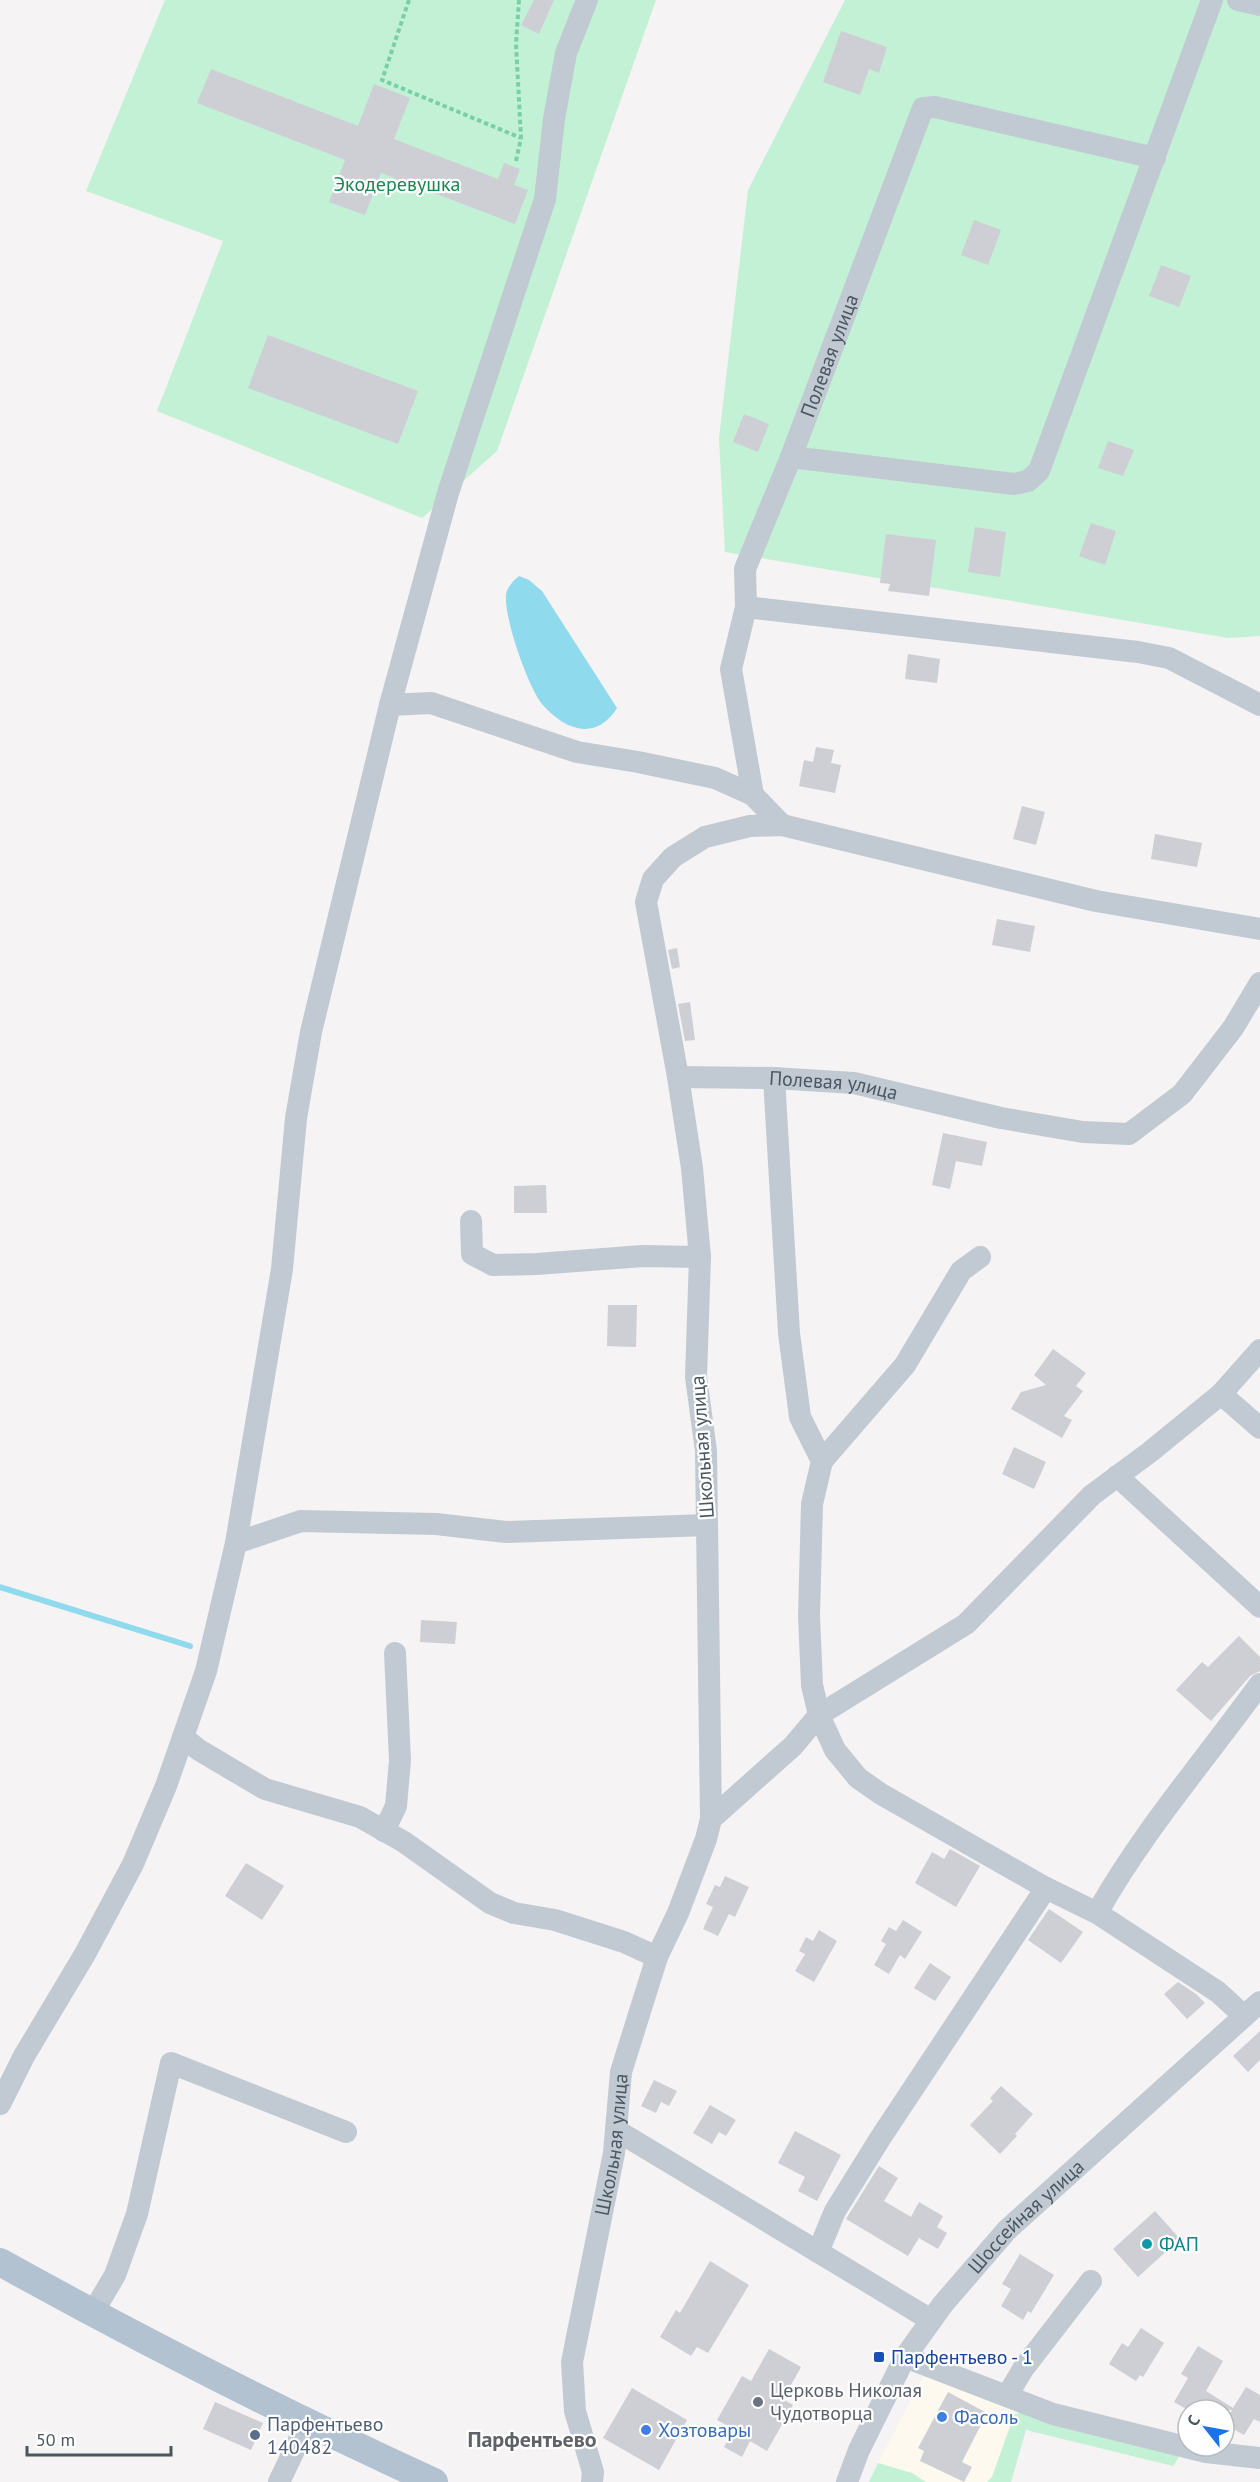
<svg xmlns="http://www.w3.org/2000/svg" width="1260" height="2482" viewBox="0 0 1260 2482" font-family="'PT Sans',sans-serif">
<style>
.commercial{fill:#fdf9ef}
.green{fill:#c3f1d5}
.water{fill:#90daee}
.lines{fill:none;stroke-linecap:round;stroke-linejoin:round}
.stream{stroke:#90daee;stroke-width:6}
.building{fill:#cdcfd5}
.path{stroke:#7ad0a6;stroke-width:4;stroke-dasharray:4.5 3;stroke-linecap:butt}
.minor{stroke:#c1cad2;stroke-width:22}
.major{stroke:#b3c2d1;stroke-width:28}
.culture-dot{fill:#0f9aa8;stroke:#fff;stroke-width:2}
.transit-dot{fill:#1a4fb4;stroke:#fff;stroke-width:2}
.worship-dot{fill:#6b7280;stroke:#fff;stroke-width:2}
.shop-dot{fill:#3f7fe0;stroke:#fff;stroke-width:2}
.service-dot{fill:#5c6f8a;stroke:#fff;stroke-width:2}
.labels{text-anchor:middle;dominant-baseline:central;stroke-width:4.5;stroke-linejoin:round;paint-order:stroke}
.park-label{font-size:20px;fill:#17864f;stroke:#fff}
.street-label{font-size:20px;fill:#4a5661;stroke:#fff}
.culture-label{font-size:20px;fill:#0d838f;stroke:#fff;text-anchor:start}
.transit-label{font-size:20px;fill:#164399;stroke:#fff;text-anchor:start}
.worship-label{font-size:20px;fill:#5b616d;stroke:#fff;text-anchor:start}
.shop-label{font-size:20px;fill:#366cbe;stroke:#fff;text-anchor:start}
.service-label{font-size:20px;fill:#4e5e75;stroke:#fff;text-anchor:start}
.quarter-label{font-size:22px;font-weight:bold;fill:#5f6368;stroke:#fff}
</style>
<rect width="100%" height="100%" fill="#f5f3f3"/>
<path class="commercial" d="M926,2371L1013,2404L1014,2415L1007,2439L992,2477L987,2482H926L912,2473L878,2463Z"/>
<path class="green" d="M165,0H656L497,451L422,518L157,411L223,241L86,191Z
M845,0H1260V636L1228,638L725,552L719,438L748,190Z
M1024,2411L1164,2448L1179,2457L1173,2466L1026,2430L1011,2482H987L992,2477L1014,2415Z
M878,2463L912,2473L926,2482H869Z"/>
<path class="water" d="M519,576L529,580L542,591L617,708C596,742 564,730 542,704C528,687 504,618 506,595C507,587 513,581 519,576Z"/>
<g class="lines">
<path class="stream" d="M0,1587L190,1646"/>
</g>
<path class="building" d="M534,0H554L539,34L521,25Z
M841,31L887,47L879,73L869,69L860,95L823,82Z
M211,69L358,126L374,84L410,98L394,139L498,179L504,163L520,169L514,185L528,190L515,224L381,173L365,215L329,202L345,160L197,103Z
M974,220L1001,230L988,265L961,255Z
M1161,265L1191,276L1179,307L1149,296Z
M268,335L418,391L398,444L248,388Z
M744,414L769,424L758,452L733,442Z
M1108,441L1134,450L1123,476L1098,468Z
M1091,523L1116,531L1105,565L1079,556Z
M975,527L1006,532L1000,577L968,572Z
M886,534L936,540L929,596L888,591L890,584L880,583Z
M908,654L940,659L937,683L905,679Z
M816,747L834,750L831,763L841,765L835,793L799,786L804,760L813,762Z
M1022,806L1045,812L1036,845L1013,839Z
M1155,834L1202,843L1197,867L1151,859Z
M997,919L1035,926L1030,952L992,945Z
M677,948L680,967L672,969L668,950Z
M690,1002L695,1040L685,1041L678,1004Z
M943,1133L987,1142L982,1166L956,1161L950,1189L932,1185Z
M546,1185L547,1213H514V1186Z
M608,1305H637L636,1347L607,1346Z
M1053,1349L1086,1373L1076,1386L1083,1391L1064,1416L1072,1420L1062,1438L1011,1409L1021,1392L1046,1385L1034,1375Z
M1014,1447L1046,1462L1034,1489L1002,1474Z
M421,1620L457,1622L455,1644L420,1642Z
M1239,1636L1260,1657V1671L1250,1676L1211,1721L1176,1690L1202,1662L1208,1667Z
M950,1849L980,1866L956,1907L915,1883L932,1852L944,1859Z
M246,1863L284,1886L262,1920L225,1896Z
M725,1876L749,1887L735,1917L729,1914L718,1936L703,1929L713,1907L706,1904L715,1885L720,1887Z
M1049,1909L1083,1932L1061,1963L1028,1940Z
M903,1920L922,1932L905,1959L900,1955L889,1974L874,1965L886,1944L881,1941L889,1927L896,1931Z
M819,1930L837,1941L814,1982L795,1971L805,1954L799,1951L806,1937L813,1941Z
M930,1963L951,1977L935,2001L914,1988Z
M1178,1982L1196,1994L1205,2003L1187,2019L1164,1994Z
M1260,2031V2060L1248,2072L1233,2056Z
M654,2080L677,2091L669,2106L661,2102L656,2113L641,2106Z
M1001,2086L1033,2114L1015,2134L1017,2136L1000,2154L970,2125L993,2101L990,2098Z
M710,2105L736,2120L726,2136L719,2132L712,2144L693,2133Z
M795,2131L841,2155L817,2201L798,2191L805,2177L778,2163Z
M879,2166L898,2178L884,2201L911,2217L919,2202L943,2216L937,2227L947,2233L938,2249L919,2238L908,2256L846,2219Z
M1155,2211L1180,2239L1138,2277L1113,2249Z
M1020,2254L1054,2275L1031,2313L1028,2311L1023,2320L1001,2306L1011,2289L1002,2284Z
M710,2261L749,2285L708,2353L697,2347L691,2356L660,2337L676,2310L680,2313Z
M1141,2328L1164,2343L1143,2377L1140,2375L1136,2381L1109,2364L1122,2343L1128,2347Z
M1198,2346L1223,2361L1206,2391L1233,2408L1246,2387L1260,2395V2422L1254,2419L1244,2435L1224,2424L1232,2410H1188L1174,2402L1188,2378L1181,2374Z
M769,2349L801,2367L783,2399L793,2405L767,2451L750,2441L742,2457L724,2447L734,2429L717,2420L742,2376L751,2381Z
M632,2388L687,2420L659,2470L603,2438Z
M948,2392L987,2413L962,2462L972,2467L964,2482L920,2461L924,2451L918,2448Z
M215,2402L263,2423L251,2450L203,2429Z"/>
<g class="lines">
<path class="path" d="M409,0L382,80L521,138
M516,161L521,138L516,44L519,0"/>
<g class="minor">
<path d="M1238,0L1260,5"/>
<path d="M791,457L1014,484L1028,481L1039,471L1212,0"/>
<path d="M746,607L1138,652L1169,658L1260,705"/>
<path d="M390,705L431,703L577,752L638,762L715,778L753,795"/>
<path id="s1" d="M782,825L753,795L731,669L746,607L745,569L791,457L923,108L935,107L1155,158"/>
<path id="s2" d="M678,1077L774,1078L854,1083L1001,1118L1083,1132L1129,1134L1182,1094L1233,1028L1260,983"/>
<path d="M774,1078L789,1333L800,1417L822,1461L812,1504L809,1616L812,1685L819,1715L835,1750L858,1778L881,1794L1046,1888L1097,1913L1218,1992L1244,2016"/>
<path d="M471,1221L472,1254L493,1265L537,1264L643,1256L700,1257"/>
<path d="M1221,1394L1260,1428"/>
<path d="M822,1461L905,1365L961,1271L980,1257"/>
<path d="M1117,1476L1260,1607"/>
<path d="M236,1543L301,1521L436,1524L506,1532L707,1525"/>
<path d="M184,1738L199,1750L265,1789L360,1817L404,1842L490,1903L514,1913L555,1920L624,1942L657,1957"/>
<path d="M711,1819L793,1746L819,1715L966,1624L1092,1495L1150,1452L1221,1394L1260,1350"/>
<path d="M384,1831L396,1806L400,1760L395,1653"/>
<path d="M1097,1913C1143,1831 1205,1760 1260,1684"/>
<path d="M0,2104L24,2056L85,1954L133,1864L166,1786L206,1671L236,1543L282,1269L296,1118L311,1032L390,705L448,493L545,199L554,119L566,53L587,0"/>
<path d="M616,2130L931,2320"/>
<path d="M818,2252L835,2211L881,2137L1046,1888"/>
<path d="M92,2314L115,2275L137,2214L171,2063L346,2132"/>
<path d="M905,2357L1053,2414L1206,2452L1260,2458"/>
<path d="M1007,2396L1023,2369L1091,2281"/>
<path d="M279,2482L307,2423"/>
<path id="s3" d="M592,2482L593,2472L575,2411L572,2362L614,2153L621,2072L657,1957L678,1913L706,1839L711,1819L706,1451L696,1377L700,1257L692,1168L678,1077L646,902L653,879L673,857L705,837L750,826L782,825L1096,901L1260,929"/>
<path id="s4" d="M847,2482L859,2450L905,2357L943,2304L1007,2230L1260,2002"/>
</g>
<path class="major" d="M0,2262C142,2341 286,2414 434,2482"/>
</g>
<circle class="culture-dot" cx="1147" cy="2244" r="6"/>
<rect class="transit-dot" x="873" y="2351" width="12" height="12" rx="3"/>
<circle class="worship-dot" cx="758" cy="2402" r="6"/>
<g class="shop-dot">
<circle cx="942" cy="2417" r="6"/>
<circle cx="646" cy="2430" r="6"/>
</g>
<circle class="service-dot" cx="255" cy="2435" r="6"/>
<g class="labels">
<g class="park-label">
<text x="397" y="184">Экодеревушка</text>
</g>
<g class="street-label">
<text stroke="none"><textPath href="#s1" startOffset="501">Полевая улица</textPath></text>
<text stroke="none"><textPath href="#s2" startOffset="156">Полевая улица</textPath></text>
<text transform="translate(702 1447) rotate(-94)">Школьная улица</text>
<text stroke="none"><textPath href="#s3" startOffset="344">Школьная улица</textPath></text>
<text stroke="none"><textPath href="#s4" startOffset="324">Шоссейная улица</textPath></text>
</g>
<g class="culture-label">
<text x="1159" y="2244">ФАП</text>
</g>
<g class="transit-label">
<text x="891" y="2357">Парфентьево - 1</text>
</g>
<g class="worship-label">
<text x="770" y="2390">Церковь Николая<tspan x="770" dy="23">Чудотворца</tspan></text>
</g>
<g class="shop-label">
<text x="954" y="2417">Фасоль</text>
<text x="658" y="2430">Хозтовары</text>
</g>
<g class="service-label">
<text x="267" y="2424">Парфентьево<tspan x="267" dy="23">140482</tspan></text>
</g>
<g class="quarter-label">
<text x="532" y="2439">Парфентьево</text>
</g>
</g>
<g transform="translate(1206 2428) rotate(301)"><circle r="28" fill="#ffffff" stroke="#b7bbc0" stroke-width="1.5"/>
<path d="M0-4.5L10 22L0 15L-10 22Z" fill="#1a73e8"/>
<text y="-9" font-size="16" font-weight="bold" text-anchor="middle" fill="#4a5661">С</text>
</g>
<path d="M27 2446v9h144v-9" fill="none" stroke="#4a5661" stroke-width="3"/>
<text x="36" y="2446" font-size="18" fill="#4a5661" stroke="#ffffff" stroke-width="4.5" paint-order="stroke">50 m</text>
</svg>
